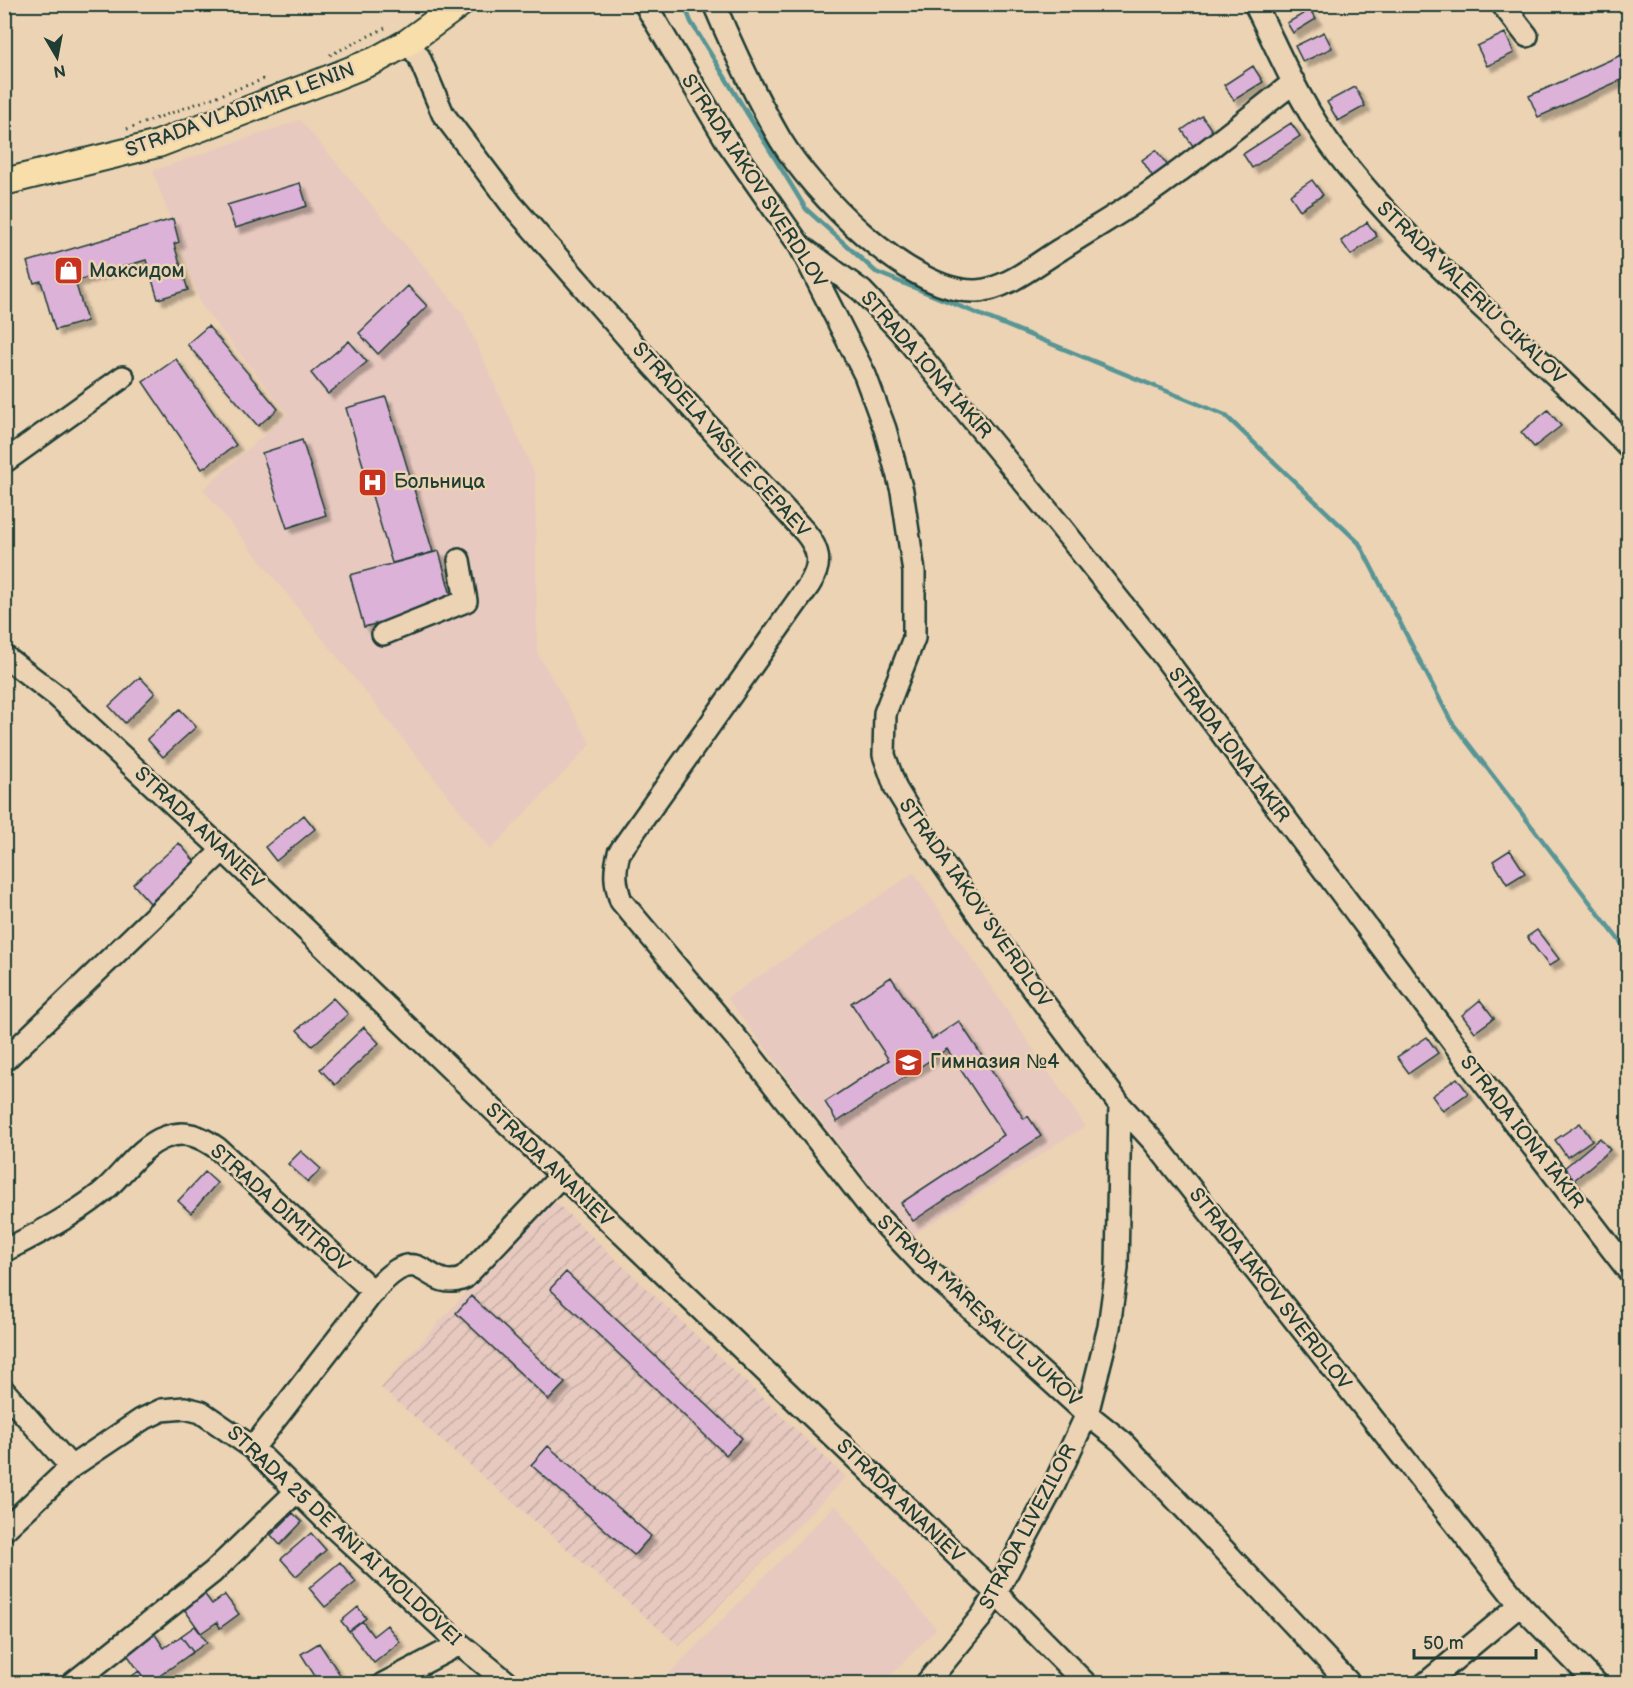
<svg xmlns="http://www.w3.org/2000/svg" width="1633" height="1688" viewBox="0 0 1633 1688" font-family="'Balsamiq Sans',sans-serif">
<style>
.built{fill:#e7c9bf}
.industrial{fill:url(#industrial-furrows)}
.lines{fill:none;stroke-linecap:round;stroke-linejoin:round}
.stream{stroke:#599595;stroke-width:4.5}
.building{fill:#dcb2d8;stroke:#1f3d34;stroke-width:1.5;filter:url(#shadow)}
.minor-casing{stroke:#1f3d34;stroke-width:26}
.major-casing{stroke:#1f3d34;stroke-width:30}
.path{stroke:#1f3d34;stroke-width:3;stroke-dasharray:1.5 4.5;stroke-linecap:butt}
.minor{stroke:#ecd3b4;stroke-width:21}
.major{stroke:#f8deab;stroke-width:26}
.labels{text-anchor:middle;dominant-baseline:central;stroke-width:5;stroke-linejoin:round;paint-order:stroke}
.street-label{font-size:20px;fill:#1f3d34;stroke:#ecd3b4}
.poi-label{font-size:20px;fill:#1f3d34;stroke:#ecd3b4;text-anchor:start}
</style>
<defs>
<pattern id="industrial-furrows" width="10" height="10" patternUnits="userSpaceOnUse" patternTransform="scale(1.5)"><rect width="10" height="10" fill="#e7c9bf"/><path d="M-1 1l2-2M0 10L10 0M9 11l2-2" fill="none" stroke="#c6aea5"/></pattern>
<filter id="shadow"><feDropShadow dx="5.5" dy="5.5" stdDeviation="1.5" flood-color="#0004"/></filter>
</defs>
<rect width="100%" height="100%" fill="#ecd3b4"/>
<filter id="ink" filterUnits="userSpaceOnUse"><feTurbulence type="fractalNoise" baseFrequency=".0167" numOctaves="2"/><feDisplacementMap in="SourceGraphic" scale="12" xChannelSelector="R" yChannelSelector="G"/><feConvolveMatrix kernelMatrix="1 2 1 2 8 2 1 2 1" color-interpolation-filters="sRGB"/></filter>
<g filter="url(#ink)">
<path class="built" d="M300,120L462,312L535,475L537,653L591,744L491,849L203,489L288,414L201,305L153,171Z
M914,873L1085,1126L910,1237L727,998Z
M835,1505L936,1629L883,1683H660Z"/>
<path class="industrial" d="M550,1197L846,1477L679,1646L381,1388Z"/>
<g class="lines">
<path class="stream" d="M684,4L691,22L806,209L876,272L1225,415L1359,543L1451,721L1628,952"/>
</g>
<path class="building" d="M1310,10L1316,19L1293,33L1287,23Z
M1324,32L1332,48L1303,62L1295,46Z
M1505,33L1514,53L1487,66L1477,46Z
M1628,52V77L1538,117L1529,96Z
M1253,66L1263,82L1234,100L1224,85Z
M1355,87L1365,106L1338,121L1327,102Z
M1202,116L1213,132L1193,146L1182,130Z
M1291,123L1300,136L1252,168L1243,154Z
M1156,150L1168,166L1153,177L1142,160Z
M1312,180L1323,195L1300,210L1290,195Z
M300,183L307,206L235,228L227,205Z
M173,219L179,242L174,244L188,290L158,299L146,260L75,281L87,321L55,330L41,281L34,283L27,262Z
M1367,222L1377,236L1351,255L1341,241Z
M408,286L427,306L378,354L359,333Z
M208,326L278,409L258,426L187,344Z
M349,341L367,362L328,394L311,373Z
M176,359L236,445L202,469L143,382Z
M386,397L433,552L392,563L346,408Z
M1548,410L1561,426L1534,447L1521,432Z
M302,440L326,515L287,528L262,453Z
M439,551L453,603L364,627L350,575Z
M140,677L155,693L125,723L109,706Z
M180,709L196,727L163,757L147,739Z
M304,815L315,829L276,861L265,847Z
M179,843L196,863L150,903L133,884Z
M1510,850L1525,873L1507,884L1493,861Z
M1537,930L1559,959L1549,966L1527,937Z
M891,977L932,1039L959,1021L1024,1119L1028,1116L1041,1136L913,1221L901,1203L1004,1135L947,1049L837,1122L825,1102L889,1060L851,1003Z
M333,998L348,1014L312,1046L297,1030Z
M1480,1000L1494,1018L1475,1032L1462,1015Z
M364,1027L379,1043L335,1085L320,1069Z
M1427,1037L1438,1053L1409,1073L1397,1057Z
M1457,1078L1468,1093L1443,1111L1432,1096Z
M1580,1123L1592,1140L1567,1157L1555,1140Z
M1600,1138L1610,1150L1573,1181L1563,1169Z
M301,1151L321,1169L308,1182L288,1164Z
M205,1172L217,1183L191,1213L178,1201Z
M566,1272L742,1438L726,1455L550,1289Z
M471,1296L565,1383L549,1400L456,1313Z
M548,1446L651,1536L634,1555L531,1465Z
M293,1513L302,1522L280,1545L271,1535Z
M311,1533L326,1550L296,1576L281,1559Z
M340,1562L356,1582L325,1607L309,1588Z
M203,1592L212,1604L225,1595L239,1614L220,1628L217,1622L201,1633L182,1606Z
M358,1607L366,1618L349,1631L341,1621Z
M362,1621L373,1636L387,1625L400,1642L374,1663L349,1631Z
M195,1626L207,1642L193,1652L181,1636Z
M152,1630L164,1648L181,1636L193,1652L148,1684L124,1650Z
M319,1643L345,1682L342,1684H320L301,1654Z
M99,1670L108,1684H81Z
M139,1671L148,1684H121Z"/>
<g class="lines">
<defs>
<path id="minor" d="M645,4L728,143L800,246L865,375L885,429L902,491L914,572V638L885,713L884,755L896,789L934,851L987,927L1120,1105L1154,1142L1520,1605L1597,1684
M714,4C734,51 755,96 780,139C812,192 909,293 976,291C1006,290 1036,264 1061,249C1090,230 1121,213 1149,193C1199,158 1246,120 1294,82
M1255,4C1280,54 1302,108 1336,152C1420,262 1533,347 1628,446
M1502,4L1527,36
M408,42L419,57L443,114L512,205L635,346L805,532C820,550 822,565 809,585L619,853C614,872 615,884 621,901L748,1052L876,1215L925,1267L1087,1414L1122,1442L1350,1684
M803,248L862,291L901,332L1061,527L1162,654L1477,1074L1628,1270
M4,462L123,377
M383,634L466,601L459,560
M4,656L58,697L223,850L996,1593L1086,1684
M4,1061L223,850
M4,1251C37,1234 71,1217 100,1194C121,1178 139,1146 166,1137C186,1130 200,1136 217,1148L374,1292
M4,1391L71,1467
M253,1448C284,1408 315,1368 346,1328C361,1309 376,1283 397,1270C424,1253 432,1292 464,1278L560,1177
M4,1530L71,1467L141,1420L162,1410L185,1408L201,1412L253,1448L332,1526L460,1644L509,1684
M72,1684L213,1572L297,1491
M383,1684L460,1644
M926,1684L982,1616L996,1593L1053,1487L1087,1414L1109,1327L1117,1268L1120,1105
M1425,1684L1520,1605"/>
<path id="major" d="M4,182L158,144L326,80L376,60L408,42L460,4"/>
</defs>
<use href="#minor" class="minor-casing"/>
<use href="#major" class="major-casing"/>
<path class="path" d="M330,55L385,28
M127,129L267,78"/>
<use href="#minor" class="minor"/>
<use href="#major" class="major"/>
</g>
</g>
<defs>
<symbol id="shop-square" viewBox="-11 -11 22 22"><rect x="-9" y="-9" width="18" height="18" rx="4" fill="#c8321e" stroke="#ecd3b4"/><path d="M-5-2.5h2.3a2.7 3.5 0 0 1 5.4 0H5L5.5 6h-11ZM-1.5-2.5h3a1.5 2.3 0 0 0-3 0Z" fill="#fff"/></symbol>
<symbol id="hospital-square" viewBox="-11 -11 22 22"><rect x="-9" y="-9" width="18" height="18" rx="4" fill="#c8321e" stroke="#ecd3b4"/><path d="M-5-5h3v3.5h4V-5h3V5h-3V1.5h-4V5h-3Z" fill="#fff"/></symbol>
<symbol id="school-square" viewBox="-11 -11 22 22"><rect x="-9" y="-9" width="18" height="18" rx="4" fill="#c8321e" stroke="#ecd3b4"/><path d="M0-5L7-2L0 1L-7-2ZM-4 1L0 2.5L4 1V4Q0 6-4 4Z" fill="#fff"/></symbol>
</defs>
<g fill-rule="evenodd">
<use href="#shop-square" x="52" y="254" width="33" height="33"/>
<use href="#hospital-square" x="356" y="466" width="33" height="33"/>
<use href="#school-square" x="892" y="1046" width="33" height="33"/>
</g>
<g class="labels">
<g class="street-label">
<text transform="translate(240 110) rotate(-20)">STRADA VLADIMIR LENIN</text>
<text transform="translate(754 181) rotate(57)">STRADA IAKOV SVERDLOV</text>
<text transform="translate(1471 293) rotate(44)">STRADA VALERIU CIKALOV</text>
<text transform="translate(926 365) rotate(49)">STRADA IONA IAKIR</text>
<text transform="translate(721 440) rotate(48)">STRADELA VASILE CEPAEV</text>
<text transform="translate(1229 745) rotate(53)">STRADA IONA IAKIR</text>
<text transform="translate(199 828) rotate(43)">STRADA ANANIEV</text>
<text transform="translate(975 903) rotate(55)">STRADA IAKOV SVERDLOV</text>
<text transform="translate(1522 1132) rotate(52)">STRADA IONA IAKIR</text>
<text transform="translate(549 1165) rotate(44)">STRADA ANANIEV</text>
<text transform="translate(280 1208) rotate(42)">STRADA DIMITROV</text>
<text transform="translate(1270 1289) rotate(52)">STRADA IAKOV SVERDLOV</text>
<text transform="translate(979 1311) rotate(43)">STRADA MAREȘALUL JUKOV</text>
<text transform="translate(900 1501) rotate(44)">STRADA ANANIEV</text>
<text transform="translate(1028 1527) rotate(-62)">STRADA LIVEZILOR</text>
<text transform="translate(344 1536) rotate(43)">STRADA 25 DE ANI AI MOLDOVEI</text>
</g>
<g class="poi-label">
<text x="89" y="271">Максидом</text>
<text x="394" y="482">Больница</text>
<text x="930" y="1062">Гимназия №4</text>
</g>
</g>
<rect width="1633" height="1688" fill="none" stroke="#ecd3b4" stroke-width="24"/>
<rect x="12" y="12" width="1609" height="1664" fill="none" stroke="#1f3d34" stroke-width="2" filter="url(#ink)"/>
<g transform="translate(57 57) rotate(170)" stroke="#ecd3b4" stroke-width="4.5" paint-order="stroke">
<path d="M0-4.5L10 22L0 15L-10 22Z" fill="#1f3d34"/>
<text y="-9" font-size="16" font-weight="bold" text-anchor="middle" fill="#1f3d34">N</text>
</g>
<path d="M1414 1649v9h122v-9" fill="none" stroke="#1f3d34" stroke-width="3"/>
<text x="1423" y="1649" font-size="18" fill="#1f3d34" stroke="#ecd3b4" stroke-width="4.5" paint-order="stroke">50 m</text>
</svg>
